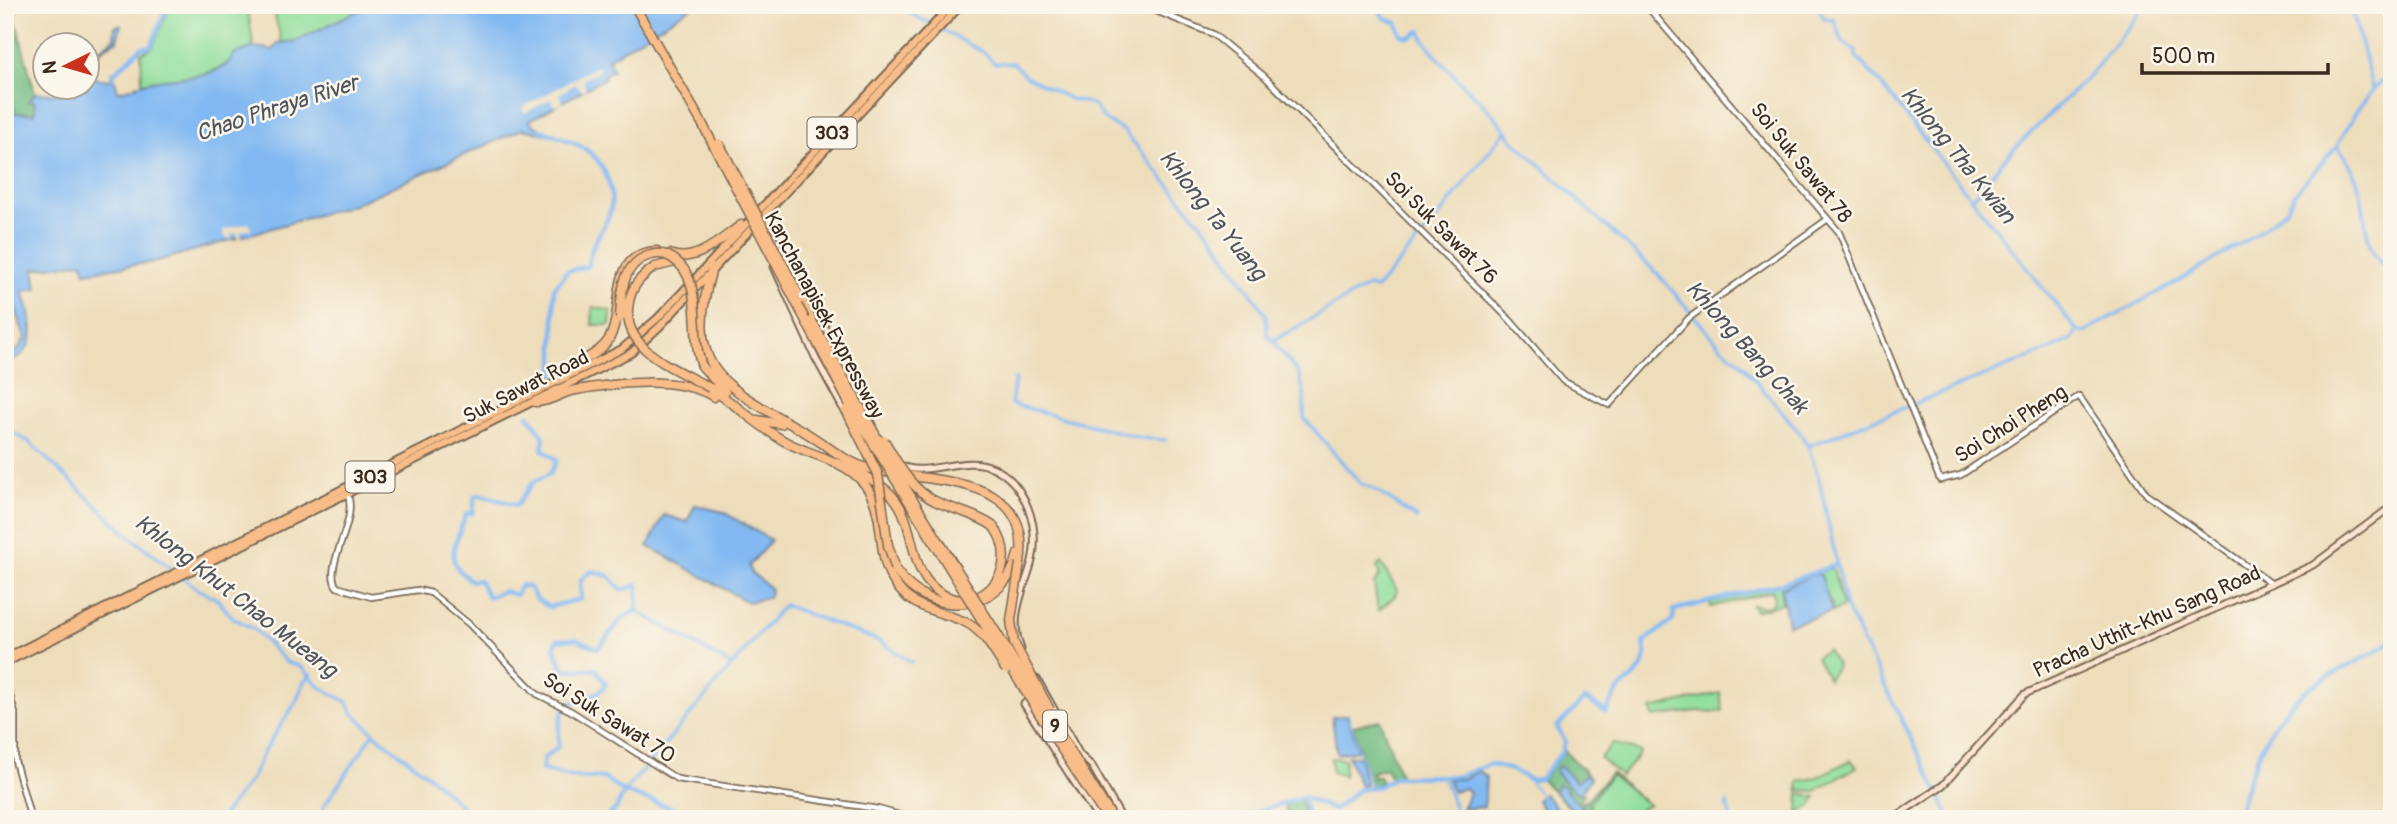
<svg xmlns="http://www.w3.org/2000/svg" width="2397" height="824" viewBox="0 0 2397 824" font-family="Pangolin,sans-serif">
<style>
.green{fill:#90de9c;stroke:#66845d;stroke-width:2}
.forest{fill:#74bd84;stroke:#587451;stroke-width:2}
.water{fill:#82b9f2;stroke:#5e7288;stroke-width:2}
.pier{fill:#edb}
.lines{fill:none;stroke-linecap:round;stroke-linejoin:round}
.stream{stroke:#82b9f2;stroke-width:2}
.canal{stroke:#82b9f2;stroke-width:3.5}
.river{stroke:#82b9f2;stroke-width:4.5}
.tertiary-casing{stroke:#7a6955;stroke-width:8}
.secondary-casing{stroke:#7a6955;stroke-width:9}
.primary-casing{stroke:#7a6955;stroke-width:10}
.motorway-casing{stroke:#7a6955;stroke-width:11}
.tertiary{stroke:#fff;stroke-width:4.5}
.secondary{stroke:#fce5d0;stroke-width:5}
.primary{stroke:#f8bd89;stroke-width:6}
.motorway{stroke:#f8bd89;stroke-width:8}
.motorway-bridge-casing{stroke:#7a6955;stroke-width:11;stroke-linecap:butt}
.motorway-bridge{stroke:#f8bd89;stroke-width:8}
.labels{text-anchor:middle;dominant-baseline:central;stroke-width:5;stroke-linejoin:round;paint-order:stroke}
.shield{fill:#fbf7ec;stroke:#75685c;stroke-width:2}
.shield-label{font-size:19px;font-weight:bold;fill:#3b2a1e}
.street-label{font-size:21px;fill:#3b2a1e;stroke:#fbf7ec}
.water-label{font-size:23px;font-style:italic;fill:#50555e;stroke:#fbf7ec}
</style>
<rect width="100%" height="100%" fill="#fbf7ec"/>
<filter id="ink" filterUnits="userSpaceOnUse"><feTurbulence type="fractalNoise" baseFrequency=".0143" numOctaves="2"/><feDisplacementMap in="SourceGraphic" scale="14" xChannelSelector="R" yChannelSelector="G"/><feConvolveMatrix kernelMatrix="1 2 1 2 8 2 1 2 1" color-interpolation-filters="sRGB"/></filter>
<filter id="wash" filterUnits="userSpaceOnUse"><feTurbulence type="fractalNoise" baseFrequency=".00686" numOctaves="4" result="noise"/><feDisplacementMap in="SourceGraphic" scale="28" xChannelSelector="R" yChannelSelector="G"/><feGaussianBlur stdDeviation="1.57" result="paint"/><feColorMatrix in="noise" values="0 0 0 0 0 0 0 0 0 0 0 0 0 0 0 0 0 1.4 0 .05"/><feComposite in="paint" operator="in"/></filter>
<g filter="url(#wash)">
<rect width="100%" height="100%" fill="#edb"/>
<path class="green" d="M167,5H247L254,49L234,54C227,77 164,81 142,83L141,53L152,48L166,16Z
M272,5H369L297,41L282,43Z
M593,307L611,311L610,325H592Z
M1381,563L1397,590L1395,596L1378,611L1374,583L1380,576L1377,567Z
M1833,568L1843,607L1832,612L1831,604L1817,573Z
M1811,573L1809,578L1781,588L1782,604L1755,611L1752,605L1767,607L1774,602L1773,591L1711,607L1710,603L1766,589Z
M1827,650L1837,666L1828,679L1816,657Z
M1720,693L1723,712L1698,711L1653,717L1651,709Z
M1613,743L1641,752L1621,776L1600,758Z
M1331,758L1345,759L1344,776L1332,772Z
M1851,760L1857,767L1815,791L1798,790L1799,781L1815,778Z
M1611,774L1649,805L1639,810L1631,819L1594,816L1589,803Z
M1799,793L1816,797L1811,806L1798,813Z"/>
<path class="forest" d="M5,5H17L18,9L13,11L35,93L29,101L34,100L35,114L15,113L11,95L7,92L12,113H5Z
M1380,720L1400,775L1391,778L1386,768L1372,772L1374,778L1379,776L1382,782L1371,787L1353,726Z
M1565,751L1587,774L1577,783L1572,777L1558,775L1575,792L1584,794L1580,800L1583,804L1611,773L1649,805L1611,775L1589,803L1591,814L1598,819H1594L1567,793V788L1568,806L1542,780Z
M1300,798L1306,818L1289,819L1284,805Z"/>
<path class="water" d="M369,5H695L608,59L613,70L604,75L605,78L529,121L546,134L522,129L352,205L154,262L85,272L83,262L34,269L37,289L23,291C32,319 43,352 5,363V354L17,351L25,338L11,295H5V113H12L5,92L11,94L15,113L35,114L34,101H29L35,93L75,94L77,88H88V78L111,80L112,71L118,91C129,90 134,86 143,83C167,75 224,82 234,54L255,47L273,50L278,43L296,41Z
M121,25L117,41C106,43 96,57 88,63V59L114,38L115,26Z
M695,505L723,512L771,540L749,566L751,572L771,589L768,598L748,602L648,546L664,515L687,522Z
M1815,574L1821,575L1832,612L1788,625L1781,588Z
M1347,715L1358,750L1337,754L1332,717Z
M1348,756H1359L1366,784L1360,786Z
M1557,767H1561L1576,782L1587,774L1591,778L1580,793L1575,792L1556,773Z
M1479,771L1486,777L1484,807L1462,809L1469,793L1465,788L1453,792L1448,779H1462Z
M1558,784L1565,787L1567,793L1594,819H1582C1572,809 1564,802 1555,792Z
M1544,794L1567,819C1554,819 1543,812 1537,800Z"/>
<path class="pier" d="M597,66L600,70L583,80L586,89L583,91L575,84L559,94L563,102L555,107L550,99L525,113L522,108Z
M249,223L251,229L240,232L242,238H238L237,233L231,234L232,240L224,236L223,230Z"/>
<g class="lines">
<path class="stream" d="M1348,714L1371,788
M1527,778L1542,797"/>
<path class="canal" d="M907,5L908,12L985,53L994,63H1014L1024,75L1070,99L1092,104L1105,120L1124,131L1211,235L1266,315L1267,334L1299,374L1304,393V418L1360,483L1379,492L1417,519
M1817,5L1824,18L1834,20L1843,43L1856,50V57L1876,78L2077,331
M2351,5L2373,91
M1424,39C1449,78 1487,101 1512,139L1657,273L1720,346L1740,362L1800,433L1808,446L1819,479L1846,608L1951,819
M2337,146C2349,160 2356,173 2360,191C2367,217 2363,258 2392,270
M1971,199L2010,153L2091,74L2146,5
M2077,331L2084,332L2177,282L2255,235L2287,209L2294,194L2337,146L2357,110L2392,68
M1273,341L1368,286L1376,289L1435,221L1506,130
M1015,379L1011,404L1046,413
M1049,414L1141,438L1166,440
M5,429L28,441L127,534L199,590L217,599L233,618L254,629L286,662L301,667L320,687L347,702L354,714L376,735L430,777L475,819
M1808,446L2049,350L2072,339L2077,331
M637,611L731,665
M1443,776L1459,819
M624,792L784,605L879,641L911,662
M1303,797L1309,819
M1727,803L1731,819
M220,819L251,779L264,751L296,702L304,682L311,674
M323,819V807L374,733"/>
<path class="river" d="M1378,5L1383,17L1397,23L1401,35L1410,37L1420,31L1424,39
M113,78L114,73L141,48L151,46L164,15L163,5
M539,130C571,141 600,148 609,184C612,196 613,206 608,217C600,237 590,243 588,266L567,271L554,289V376
M528,415L544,437L542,449L557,460L550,474L533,482L517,505L481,495L475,496L473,513L466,514C457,543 440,561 472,581L479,580L488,597L504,591L516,595L521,585L530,588L536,599L549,607L581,599L580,581L592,571L609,576L622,590L638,585L637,611C616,617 613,634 598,648L575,639L557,640L554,648L564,670L596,669L606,684C598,700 572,696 563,712C558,722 559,736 558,747L544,758L542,770L571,777L604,778L624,792L705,819
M604,819L616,809L624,792
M1235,819L1303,797L1334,810L1358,790L1379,786L1396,777L1459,776L1489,764L1512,770L1531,780L1540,779L1562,752L1565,741L1557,727L1585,699L1606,712C1610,705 1614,694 1621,688C1637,672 1650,669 1644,642L1673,620L1674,610L1781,584L1836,565
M2236,819C2251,769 2267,718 2312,686C2338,669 2367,659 2392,641"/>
</g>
</g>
<g filter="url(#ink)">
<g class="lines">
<defs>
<path id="tertiary" d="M1141,5L1213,34L1264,76L1510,320L1563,381L1609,405L1689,318L1828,219
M1646,5L1839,232L1940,480L1961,475L2079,396L2147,495L2272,584
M348,495C358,522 322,567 337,587L371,597L418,590L431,593L469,624L537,694L571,711L677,779L878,809L914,819
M5,678L15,713V761L31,819"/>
<path id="secondary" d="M771,234L817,311L873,425
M774,267L815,357L845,412
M900,465C926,479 964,453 994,468C1026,484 1040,527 1032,561C1024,591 1008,617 1021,649
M1037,679L1080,755L1092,766L1122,819
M1030,699L1024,704L1098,819
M1892,819L1943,785L2025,694L2313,565L2392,506"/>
<path id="primary" d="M5,658L622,349L658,318L952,5
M5,663L631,353L660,326L961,5"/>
<path id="motorway" d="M634,5L703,125
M670,254C695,265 722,238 741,225
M655,267L679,261
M712,268C683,371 722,385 803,431C824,443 843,461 867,468C926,485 1035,470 1020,563
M801,299L812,321
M702,366L725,392
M561,376C575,361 598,357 609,339C626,309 607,253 657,251
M710,388C734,403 755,423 779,438C808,457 850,458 869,491C890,528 870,566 908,598
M535,402C549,403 561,392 576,390C617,383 678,375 714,397
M757,420L781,424
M846,464C863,476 885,484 897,502C917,531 908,577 944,595C985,615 1023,565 993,526
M896,570C927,619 1004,615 1018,554
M1043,720L1053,736"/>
</defs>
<use href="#tertiary" class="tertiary-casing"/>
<use href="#secondary" class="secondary-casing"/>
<use href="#primary" class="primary-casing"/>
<use href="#motorway" class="motorway-casing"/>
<use href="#tertiary" class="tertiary"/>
<use href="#secondary" class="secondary"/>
<use href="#primary" class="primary"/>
<use href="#motorway" class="motorway"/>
<defs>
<path id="motorway-bridge" d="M703,125L852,409L1043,720
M719,143L801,299
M655,267C641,276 632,286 629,302C619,350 677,369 710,388
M620,318C621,293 622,262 651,255C658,253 666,254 672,258C706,279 689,335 702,366
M812,321L900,479L1113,819
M846,410L878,474L888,545L896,570
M884,440C897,463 912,491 937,502C957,511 976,514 993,526
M1020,563L1011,620L1014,643L1050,710
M908,598C925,611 945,613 963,621C984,630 994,652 1006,670
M1053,736L1105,816"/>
</defs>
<use href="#motorway-bridge" class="motorway-bridge-casing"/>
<use href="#motorway-bridge" class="motorway-bridge"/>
</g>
</g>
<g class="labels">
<g class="shield">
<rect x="807.5" y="117.5" width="49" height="31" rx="5"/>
<rect x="345.5" y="461.5" width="49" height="31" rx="5"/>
<rect x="1043" y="710.5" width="24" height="31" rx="5"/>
</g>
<g class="shield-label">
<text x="832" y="133">303</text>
<text x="370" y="477">303</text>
<text x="1055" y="726">9</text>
</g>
<g class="street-label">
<text transform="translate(1801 163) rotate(51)">Soi Suk Sawat 78</text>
<text transform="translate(1441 228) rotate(45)">Soi Suk Sawat 76</text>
<text transform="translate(824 315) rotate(62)">Kanchanapisek Expressway</text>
<text transform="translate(526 387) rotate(-27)">Suk Sawat Road</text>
<text transform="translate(2011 424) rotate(-32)">Soi Choi Pheng</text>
<text transform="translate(2147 622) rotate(-24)">Pracha Uthit-Khu Sang Road</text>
<text transform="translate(609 718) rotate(32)">Soi Suk Sawat 70</text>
</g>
<g class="water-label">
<text transform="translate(277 108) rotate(-18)">Chao Phraya River</text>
<text transform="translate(1958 155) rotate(51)">Khlong Tha Kwian</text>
<text transform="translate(1213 215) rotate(52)">Khlong Ta Yuang</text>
<text transform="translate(1747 347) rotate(48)">Khlong Bang Chak</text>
<text transform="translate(236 596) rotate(38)">Khlong Khut Chao Mueang</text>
</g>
</g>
<rect width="2397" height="824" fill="none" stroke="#fbf7ec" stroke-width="28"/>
<g transform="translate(66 66) rotate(265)"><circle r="33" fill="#fbf7ec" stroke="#aea59a" stroke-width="2"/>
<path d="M0-5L12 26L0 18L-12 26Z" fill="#c8321e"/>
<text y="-10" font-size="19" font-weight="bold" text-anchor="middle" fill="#3b2a1e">N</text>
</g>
<path d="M2142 63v10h186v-10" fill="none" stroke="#3b2a1e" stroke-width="3.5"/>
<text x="2152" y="63" font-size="21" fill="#3b2a1e" stroke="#fbf7ec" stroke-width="5" paint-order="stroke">500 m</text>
</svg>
